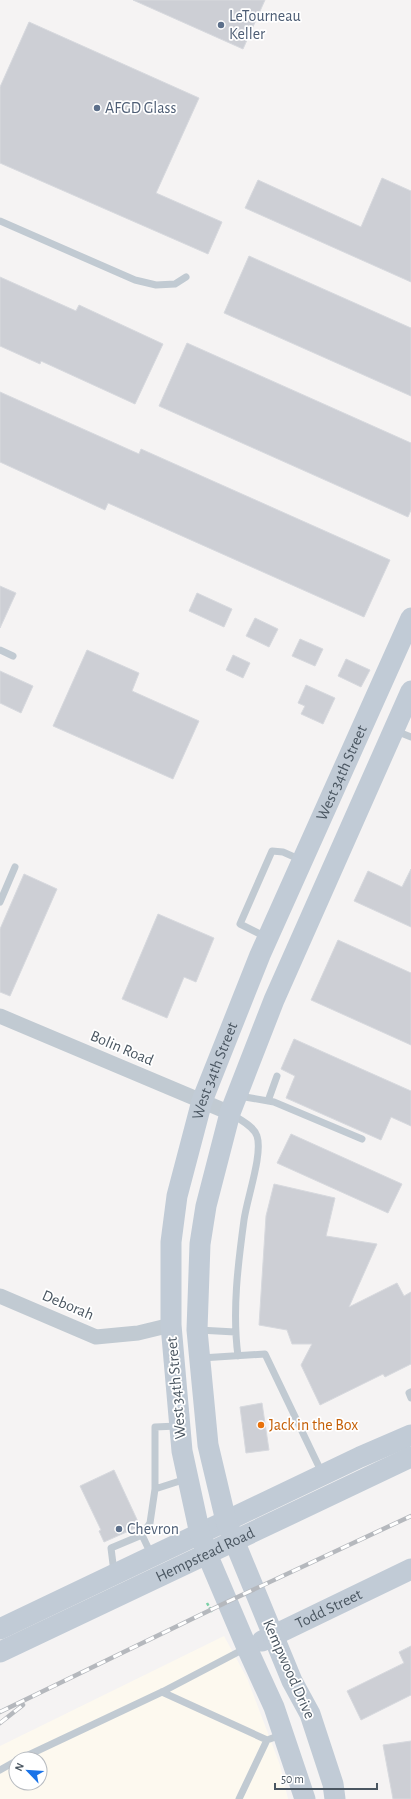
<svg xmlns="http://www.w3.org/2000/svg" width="411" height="1799" viewBox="0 0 411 1799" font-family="'Alegreya Sans',sans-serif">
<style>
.commercial{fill:#fdf9ef;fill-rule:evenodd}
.building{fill:#cdcfd5;stroke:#d7d9de}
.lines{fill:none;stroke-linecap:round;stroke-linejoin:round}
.path{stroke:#7ad0a6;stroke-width:2.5;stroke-dasharray:3 2;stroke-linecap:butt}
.lane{stroke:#c1cad2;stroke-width:7}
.street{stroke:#c1cad2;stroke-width:15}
.secondary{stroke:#c1cbd6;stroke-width:21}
.rail-casing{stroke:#b5b8bd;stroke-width:4.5}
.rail{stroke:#fff;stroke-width:3;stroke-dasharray:9;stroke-linecap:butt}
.service-dot{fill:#5c6f8a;stroke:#fff;stroke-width:1.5}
.food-dot{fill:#e8710a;stroke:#fff;stroke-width:1.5}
.labels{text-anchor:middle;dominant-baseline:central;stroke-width:3.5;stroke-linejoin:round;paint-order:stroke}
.service-label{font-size:16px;fill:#4e5e75;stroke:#fff;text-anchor:start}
.street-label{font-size:16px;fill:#4a5661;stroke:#fff}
.food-label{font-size:16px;fill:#c56008;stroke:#fff;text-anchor:start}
</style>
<rect width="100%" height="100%" fill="#f5f3f3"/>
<path class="commercial" d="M224,1636L247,1678L280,1765L288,1799H0V1746ZM16,1759H40V1783H16Z"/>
<path class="building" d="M133,0H265L243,49Z
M29,22L199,98L156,193L222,222L208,254L0,163V87Z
M382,178L411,191V282L245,208L258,180L361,227Z
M249,256L411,328V396L224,313Z
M0,277L76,311L79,305L163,344L135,404L41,361L40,364L0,346Z
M187,343L411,443V510L408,517L159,406Z
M0,392L139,454L141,449L390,560L364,617L108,503L105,510L0,462Z
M0,586L16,593L0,628Z
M197,593L232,609L224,627L189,611Z
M255,618L278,629L269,647L246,636Z
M300,639L323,649L315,666L292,656Z
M87,650L139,673L132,691L199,721L173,779L53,726Z
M233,655L250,663L243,678L226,670Z
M346,659L370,670L361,687L338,676Z
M0,671L33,686L21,713L0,703Z
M306,685L335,698L323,724L301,714L305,706L298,703Z
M411,869V927L354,901L368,871L402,887Z
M24,874L57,889L10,996L0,992V929Z
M158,914L214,938L196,982L184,977L167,1018L122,999Z
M338,940L411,973V1045L311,1000Z
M294,1039L411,1091V1126L391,1117L381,1140L286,1098L295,1076L281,1069Z
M291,1134L402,1184L388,1213L277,1163Z
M274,1184L335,1198L326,1236L377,1244L349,1307L397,1283L404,1296L411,1292V1364L385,1377L383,1374L320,1405L301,1365L312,1344H292L287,1330L259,1325L266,1216Z
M262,1403L269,1450L246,1453L240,1407Z
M114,1470L140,1526L104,1542L99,1531L101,1530L80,1486Z
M411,1646V1695L361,1720L347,1691L404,1663L399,1652Z
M411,1741V1799H393L383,1745Z"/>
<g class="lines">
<path class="path" d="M207,1603L212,1612"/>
<path class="lane" d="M0,221L135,280L156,285L175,284L186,277
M0,650L13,656
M396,731L411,737
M0,902L15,867
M266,937L240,924L272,851L283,852L301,860
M239,1096L274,1102L362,1139
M268,1101L277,1076
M232,1114C240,1120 254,1126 257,1136C263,1154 247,1198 244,1220C238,1264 232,1311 238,1356
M199,1330L235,1332
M201,1358L265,1354L322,1473
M411,1392L409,1393L411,1398
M155,1489V1427L177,1426
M142,1535L150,1523L155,1489L186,1479
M114,1572L111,1548L142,1535L151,1554
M162,1692L267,1740L281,1735
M20,1759L162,1692L244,1649
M0,1770L16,1761
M239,1799L267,1740"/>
<path class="street" d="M0,1016L230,1113
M0,1296L96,1337L138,1333L171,1325"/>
<g class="secondary">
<path d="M0,1629L360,1457L411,1435"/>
<path id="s1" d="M262,1641L411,1569"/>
<path id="s2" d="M0,1652L411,1457"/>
<path id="s3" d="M305,1799L274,1707L247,1648L207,1554L200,1534L182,1451L171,1325V1242L177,1196L202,1101L260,955L411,618"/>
<path d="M335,1799L333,1784L310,1714L292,1681L226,1521L208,1445L197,1330L200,1244L206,1206L230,1113L274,1000L411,691"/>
</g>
<defs>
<path id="rail" d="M0,1712L227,1602L411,1516
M0,1723L23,1705"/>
</defs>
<use href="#rail" class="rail-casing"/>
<use href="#rail" class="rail"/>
</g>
<g class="service-dot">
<circle cx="221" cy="25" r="4"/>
<circle cx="97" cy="108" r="4"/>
<circle cx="119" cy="1529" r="4"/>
</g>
<circle class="food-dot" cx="261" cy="1425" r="4"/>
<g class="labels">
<g class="service-label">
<text x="229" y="16">LeTourneau<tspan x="229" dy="18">Keller</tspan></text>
<text x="105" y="108">AFGD Glass</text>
<text x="127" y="1529">Chevron</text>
</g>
<g class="street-label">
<text stroke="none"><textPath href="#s3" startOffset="1081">West 34th Street</textPath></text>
<text transform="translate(122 1048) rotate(23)">Bolin Road</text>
<text stroke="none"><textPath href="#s3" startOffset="757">West 34th Street</textPath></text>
<text transform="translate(68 1305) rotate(23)">Deborah</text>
<text transform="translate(176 1388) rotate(-95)">West 34th Street</text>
<text stroke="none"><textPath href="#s2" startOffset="227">Hempstead Road</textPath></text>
<text stroke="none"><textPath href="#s1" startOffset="74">Todd Street</textPath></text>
<text transform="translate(289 1669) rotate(66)">Kempwood Drive</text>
</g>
<g class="food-label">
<text x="269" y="1425">Jack in the Box</text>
</g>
</g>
<g transform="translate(28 1771) rotate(295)"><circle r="19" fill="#ffffff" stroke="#b7bbc0"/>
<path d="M0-3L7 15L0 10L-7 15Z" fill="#1a73e8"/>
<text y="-6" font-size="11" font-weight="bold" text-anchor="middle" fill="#4a5661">N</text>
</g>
<path d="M275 1783v6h102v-6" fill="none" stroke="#4a5661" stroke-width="2"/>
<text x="281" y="1783" font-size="12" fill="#4a5661" stroke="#ffffff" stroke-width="3" paint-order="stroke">50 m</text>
</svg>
